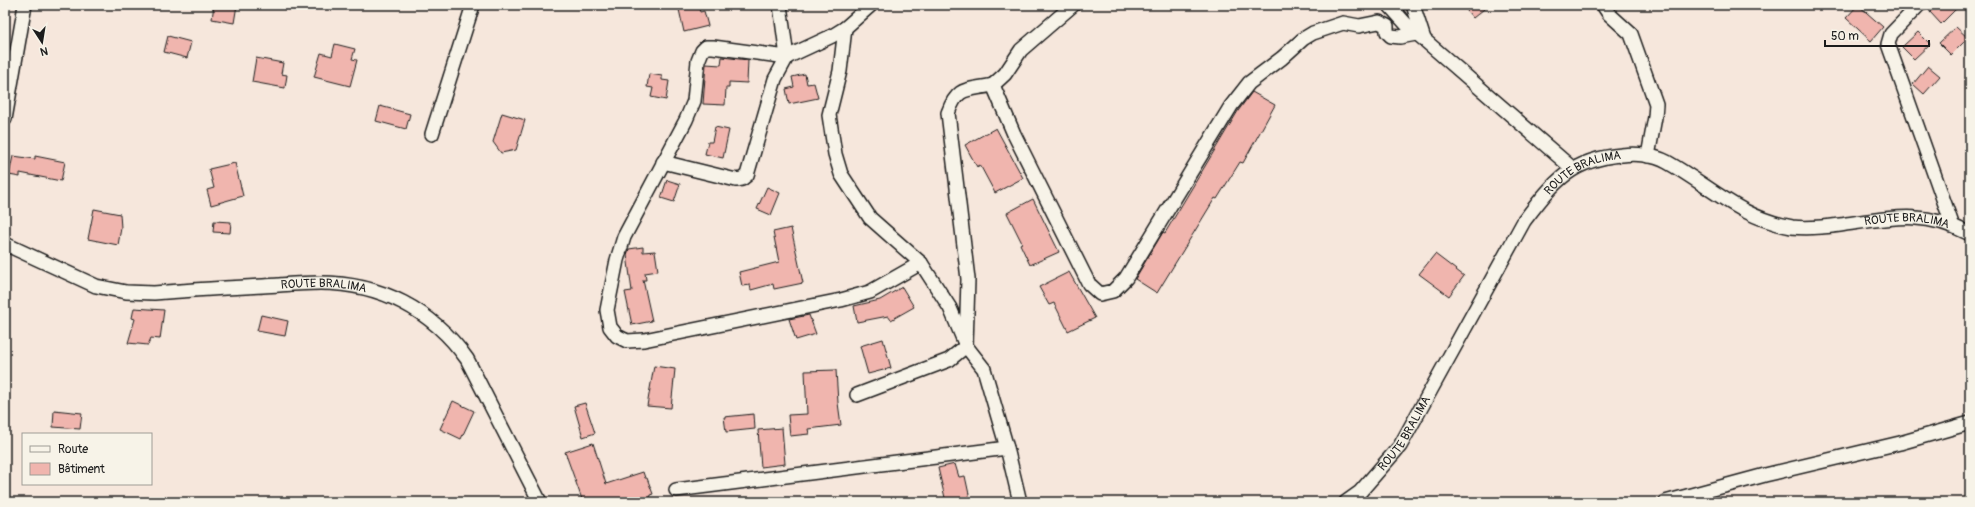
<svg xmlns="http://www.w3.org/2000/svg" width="1975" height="507" viewBox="0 0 1975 507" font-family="Pangolin,sans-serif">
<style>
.building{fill:#f0b5ae;stroke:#1c1c1c}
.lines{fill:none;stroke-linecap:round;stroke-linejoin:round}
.minor-casing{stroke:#1c1c1c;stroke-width:16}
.minor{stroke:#f7f3e8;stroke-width:13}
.labels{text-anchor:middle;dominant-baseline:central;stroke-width:4;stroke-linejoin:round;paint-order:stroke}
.street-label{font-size:12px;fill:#1c1c1c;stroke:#f7f3e8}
</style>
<rect width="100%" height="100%" fill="#f6e7dc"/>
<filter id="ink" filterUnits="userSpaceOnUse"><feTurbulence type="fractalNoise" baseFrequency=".025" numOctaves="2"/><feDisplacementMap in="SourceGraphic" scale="8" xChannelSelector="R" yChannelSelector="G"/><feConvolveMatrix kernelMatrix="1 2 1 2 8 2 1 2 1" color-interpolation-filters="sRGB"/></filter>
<g filter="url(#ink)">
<path class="building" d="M214,5H237L234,23L212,19Z
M678,5H698L700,12L704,11L708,26L684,32Z
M1462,5H1489L1473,18Z
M1858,5L1883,27L1871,41L1846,18Z
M1937,5H1960L1941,24L1930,12Z
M1956,27L1968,38L1951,55L1939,43Z
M1918,32L1930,44L1914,59L1902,47Z
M168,36L191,42L187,58L164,52Z
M335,44L355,49L352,59L357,60L350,86L314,77L321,53L332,56Z
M722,57L748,60L747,83L729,82V88H726L725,105L703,104L706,64L721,65Z
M256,58L283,63L281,74L287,75L285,88L252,82Z
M1928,66L1940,76L1924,94L1913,84Z
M649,74L662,76V80L669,81L666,100L651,97L653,88L647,87Z
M805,74L807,84L814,83L818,98L789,104L786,89L794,87L792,77Z
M1252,92L1275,105L1243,163L1240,162L1217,199L1215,198L1157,293L1135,279L1163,232L1165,233L1238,111Z
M380,106L410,114L406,129L376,121Z
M502,113L525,120L516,150L501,153L493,142Z
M715,127L729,130L723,158L705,154L708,142H712Z
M996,128L1023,178L995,193L980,165L977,167L965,145Z
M13,156L35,159V156L65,162L61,181L20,173V177L9,175Z
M235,163L243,196L211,205L207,190L214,188L209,169Z
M667,180L680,184L674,202L661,198Z
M767,187L780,193L771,215L757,209Z
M1033,199L1059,252L1030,265L1020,244L1022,243L1007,213Z
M94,209L120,214L121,228L118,245L88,239Z
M214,221L231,222L230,233L213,232Z
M791,228L803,283L774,289L773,284L751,290L750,285L742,286L739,272L779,262L773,232Z
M643,247V252L655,251L658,271L645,273L646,280H643L652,321L632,325L625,292L632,291L627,255L629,249Z
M1435,254L1464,276L1449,296L1419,274Z
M1069,272L1095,318L1068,331L1054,303L1049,305L1039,287Z
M902,287L914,307L891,320L888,316L857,322L854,306L880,300Z
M134,308L164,310L160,339L151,338L148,345L128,343L135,319L132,318Z
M261,315L288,321L285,336L257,331Z
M809,315L816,334L796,340L789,319Z
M883,339L891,368L868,374L860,346Z
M654,366L675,369L671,408L647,406Z
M836,370L838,403L841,425L808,429L809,434L790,436L788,415L807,414L805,371Z
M453,401L474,411L461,439L440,429Z
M585,403L595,433L583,437L574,406Z
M54,410L82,413L80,429L53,427Z
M754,414L755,429L726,432L724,417Z
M782,428L785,464L761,467L758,430Z
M593,443L606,484L643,472L645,478H647L653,494L650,495L651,502H583L565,452Z
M955,464L959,477L965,476L970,499L946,502L938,468Z"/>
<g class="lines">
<defs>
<g id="minor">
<path d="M780,5L787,57L713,47H706L702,51L698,61L694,101L686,120L624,237L617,260L607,310L610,327L617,336L627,341L644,340L841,300L870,292L921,263"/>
<path d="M1073,5L1021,50L1005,74L993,85L1014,134L1089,284L1100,294L1113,291L1126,278L1231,106L1249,83L1282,58L1303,39L1313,33L1343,23L1359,26L1379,22L1387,26V32L1391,36L1400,37L1416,34"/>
<path d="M1389,5L1406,24L1572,168"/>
<path d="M1413,5L1424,39"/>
<path d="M1603,5L1609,14L1631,34L1656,104L1655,117L1648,156"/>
<path d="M1919,5L1891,34L1888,44L1952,224"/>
<path d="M845,28L840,71L829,115L835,154L841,174L870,218L921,263L950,308L966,346L984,369L1007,448L1020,502"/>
<path d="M5,119L25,5"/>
<path d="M432,134L473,5"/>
<path d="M663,162L736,180L742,179L747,175L775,79L787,57L832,36L845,28L871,5"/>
<path id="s1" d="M5,244L96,286L126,292L154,293C190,290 227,288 263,286C282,285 301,283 320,283C381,283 432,310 467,359L540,502"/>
<path d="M857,395L949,360L966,346L968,279L948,113C958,85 967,91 993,85"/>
<path d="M676,490L1007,448"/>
<path id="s2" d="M1346,502L1360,492L1400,446L1524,221C1554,182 1571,159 1622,155C1636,153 1654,155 1667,162C1710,186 1740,218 1792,227C1808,229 1825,227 1840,225C1890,218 1924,209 1970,234"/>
<path d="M1665,502L1765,475L1900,443L1970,423"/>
</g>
</defs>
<use href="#minor" class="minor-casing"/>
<use href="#minor" class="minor"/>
</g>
</g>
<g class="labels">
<g class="street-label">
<text stroke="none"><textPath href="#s2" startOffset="414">ROUTE BRALIMA</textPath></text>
<text stroke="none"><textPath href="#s2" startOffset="762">ROUTE BRALIMA</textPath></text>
<text stroke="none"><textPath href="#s1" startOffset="329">ROUTE BRALIMA</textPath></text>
<text stroke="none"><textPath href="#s2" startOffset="91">ROUTE BRALIMA</textPath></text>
</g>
</g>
<rect width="1975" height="507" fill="none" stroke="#f7f3e8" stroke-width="20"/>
<rect x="10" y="10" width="1955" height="487" fill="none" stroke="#1c1c1c" stroke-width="1.5" filter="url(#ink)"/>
<rect x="22" y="433" width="130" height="52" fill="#f7f3e8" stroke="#9f9d96"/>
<rect x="30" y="446" width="20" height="6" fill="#f7f3e8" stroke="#9f9d96"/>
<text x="58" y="453" font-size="12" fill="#1c1c1c">Route</text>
<rect x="30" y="463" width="20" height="12" fill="#f0b5ae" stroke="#9f9d96"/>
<text x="58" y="473" font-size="12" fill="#1c1c1c">Bâtiment</text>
<g transform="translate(42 42) rotate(168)" stroke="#f7f3e8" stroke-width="3" paint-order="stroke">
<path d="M0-3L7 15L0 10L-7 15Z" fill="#1c1c1c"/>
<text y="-6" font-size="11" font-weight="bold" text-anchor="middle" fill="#1c1c1c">N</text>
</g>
<path d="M1825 40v6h104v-6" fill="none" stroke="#1c1c1c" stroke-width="2"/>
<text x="1831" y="40" font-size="12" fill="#1c1c1c" stroke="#f7f3e8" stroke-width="3" paint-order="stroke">50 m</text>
</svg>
